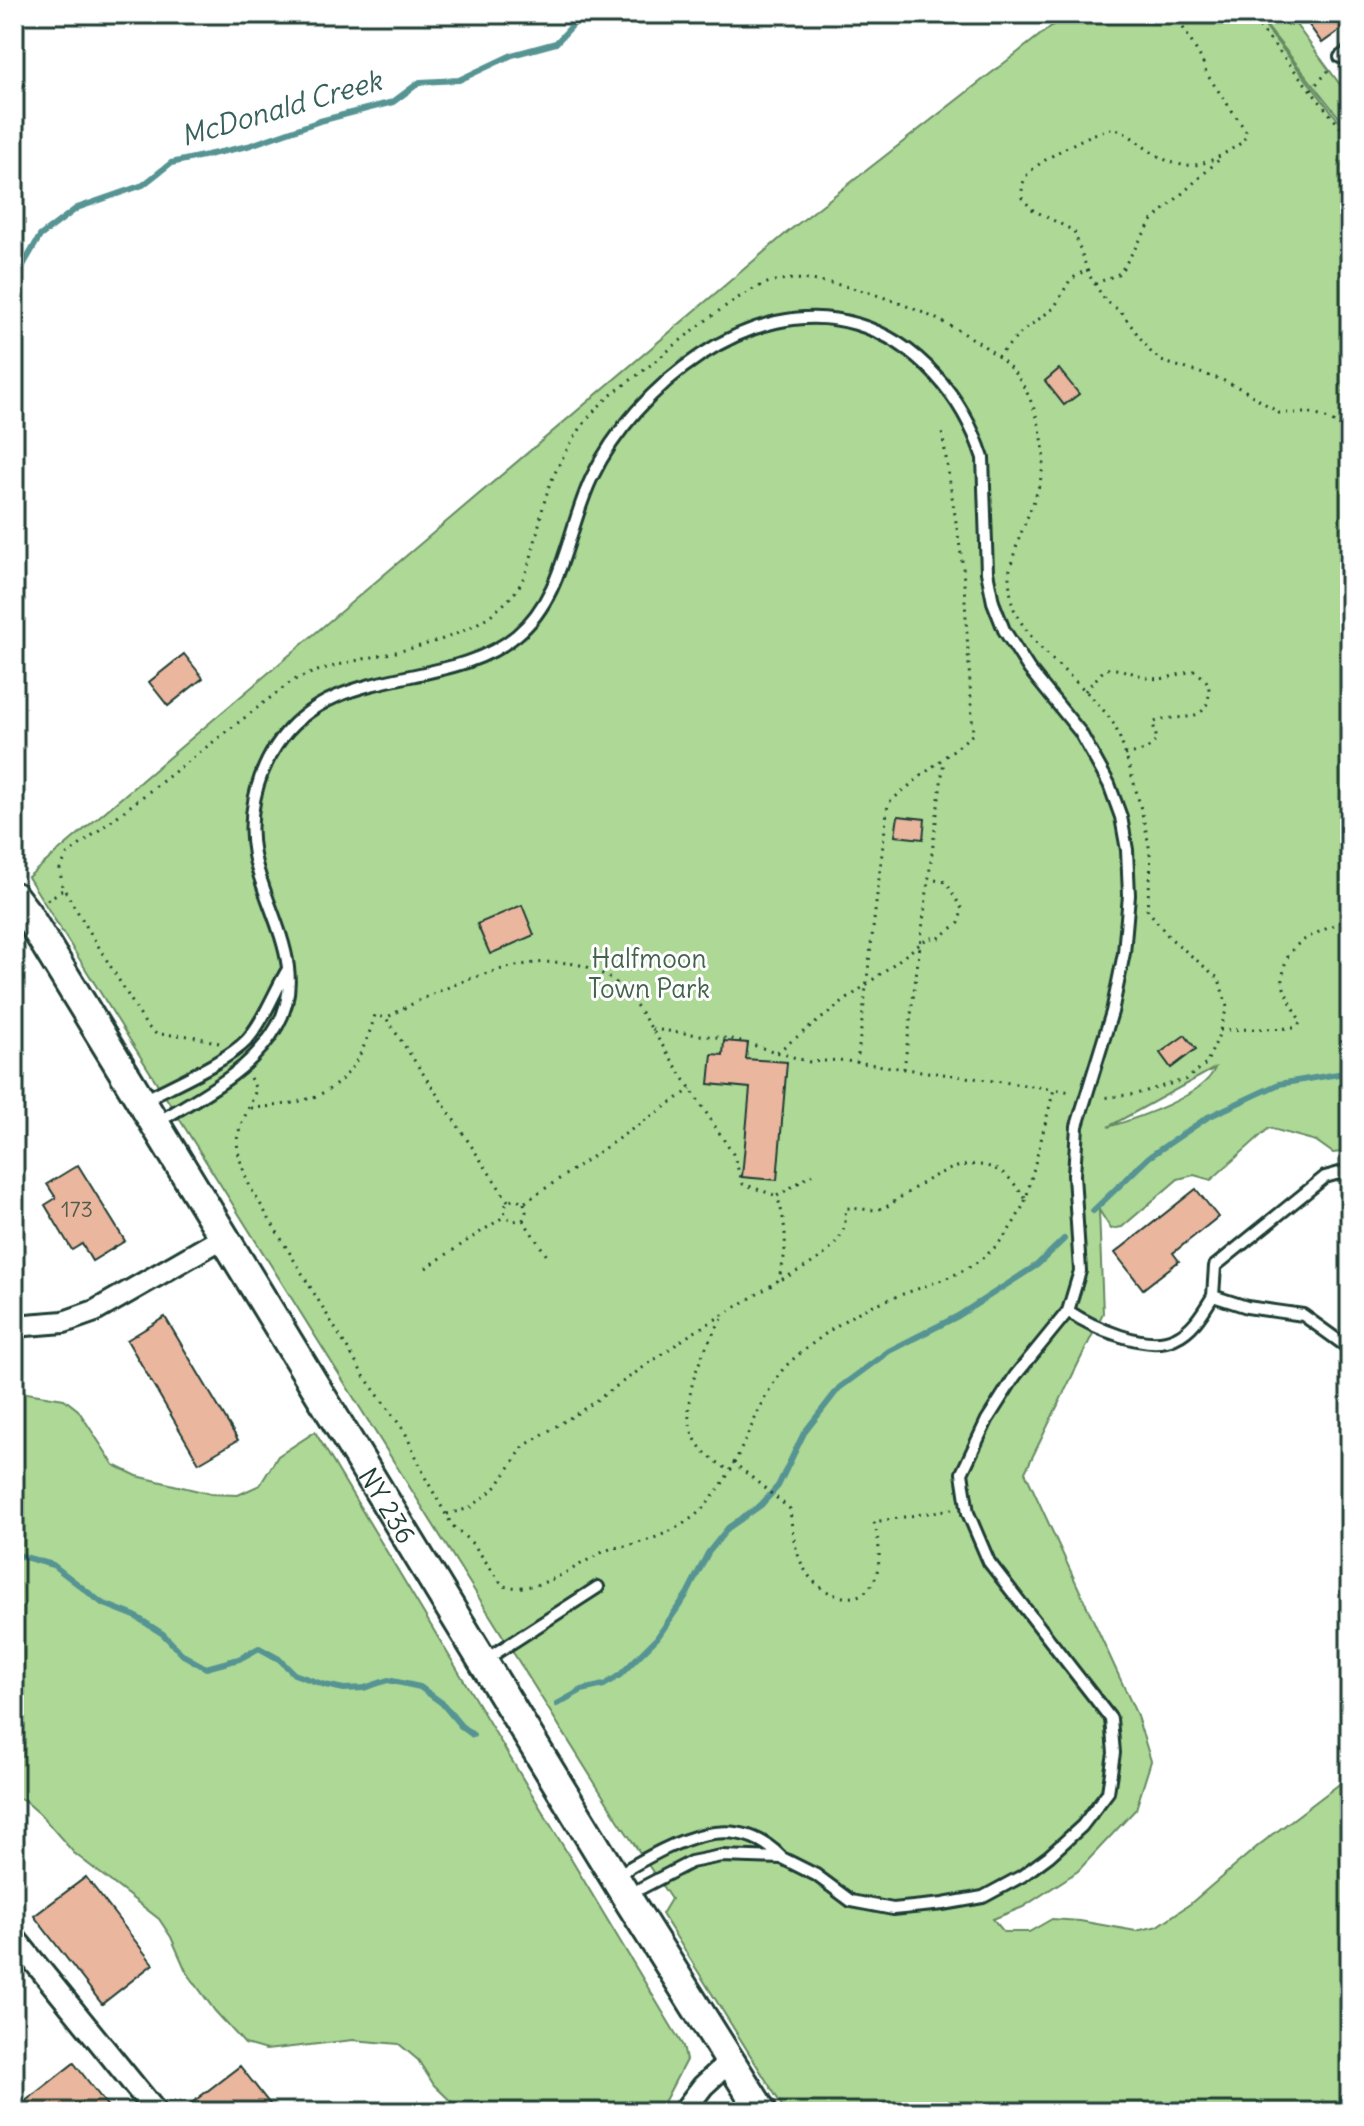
<svg xmlns="http://www.w3.org/2000/svg" width="1364" height="2126" viewBox="0 0 1364 2126" font-family="Delius,sans-serif">
<style>
.green{fill:#add895;stroke:#668a64;stroke-width:2;fill-rule:evenodd}
.lines{fill:none;stroke-linecap:round;stroke-linejoin:round}
.stream{stroke:#579493;stroke-width:6}
.building{fill:#eab69d;stroke:#1f3d34;stroke-width:2}
.service-casing{stroke:#1f3d34;stroke-width:16}
.minor-casing{stroke:#1f3d34;stroke-width:26}
.secondary-casing{stroke:#1f3d34;stroke-width:34}
.path{stroke:#1f3d34;stroke-width:3;stroke-dasharray:2 6;stroke-linecap:butt}
.service{stroke:#fff;stroke-width:10}
.minor{stroke:#fff;stroke-width:20}
.secondary{stroke:#fff;stroke-width:28}
.labels{text-anchor:middle;dominant-baseline:central;stroke-width:6;stroke-linejoin:round;paint-order:stroke}
.number-label{font-size:22px;fill:#525b4e}
.park-label{font-size:26px;fill:#42644c;stroke:#fff}
.street-label{font-size:26px;fill:#1f3d34;stroke:#fff}
.water-label{font-size:28px;font-style:italic;fill:#36615c;stroke:#fff}
</style>
<rect width="100%" height="100%" fill="#fff"/>
<filter id="ink" filterUnits="userSpaceOnUse"><feTurbulence type="fractalNoise" baseFrequency=".0125" numOctaves="2"/><feDisplacementMap in="SourceGraphic" scale="16" xChannelSelector="R" yChannelSelector="G"/><feConvolveMatrix kernelMatrix="1 2 1 2 8 2 1 2 1" color-interpolation-filters="sRGB"/></filter>
<g filter="url(#ink)">
<path class="green" d="M1067,14H1255L1350,135V1151L1333,1153L1316,1141L1269,1128L1211,1180L1194,1175L1178,1179L1122,1227L1111,1229L1099,1210L1103,1313L1025,1472L1136,1713L1151,1761L1136,1809L1078,1871L1023,1907L993,1919L1004,1932H1029L1052,1919L1080,1921L1136,1931L1158,1926L1190,1904L1259,1845L1350,1776V2112H786L662,1914L671,1899L618,1820L28,877L790,230ZM1215,1068C1204,1096 1138,1118 1108,1127Z
M1257,14H1288L1350,98V131Z
M14,1391L64,1399L78,1410L114,1465L137,1476L211,1494L238,1495L260,1485L278,1456L315,1432L683,2046L686,2060L659,2112H462L434,2085L418,2060L399,2044L353,2040L266,2050L245,2044L215,2011L186,1971L171,1937L159,1919L74,1853L40,1814L24,1800L14,1798Z"/>
<g class="lines">
<path class="stream" d="M14,281L40,236L77,208L143,185L171,163L248,146L320,121L393,102L420,82L459,80L512,55L556,43L583,14
M1093,1211L1149,1157L1208,1117L1279,1084L1350,1072
M14,1554L53,1565L102,1603L135,1616L163,1634L183,1655L206,1668L239,1659L259,1648L279,1659L294,1674L325,1685L344,1689L364,1688L388,1680L420,1687L442,1703L461,1726L473,1735
M557,1704L582,1690L604,1685L620,1675L657,1638L687,1594L708,1553L728,1528L761,1505L778,1486L804,1433L839,1388L889,1351L958,1316L1037,1265L1064,1239"/>
</g>
<path class="building" d="M1301,14H1350V23L1322,43Z
M1059,369L1079,394L1064,405L1045,381Z
M184,654L203,678L168,706L149,682Z
M898,816L925,819L923,839L895,836Z
M522,905L534,935L490,954L477,924Z
M1185,1035L1196,1049L1171,1068L1160,1053Z
M724,1041L748,1043L746,1059L787,1062L777,1180L742,1177L750,1088L709,1084L712,1054L723,1055Z
M78,1165L125,1241L92,1261L82,1244L72,1250L45,1205L56,1198L47,1184Z
M1196,1189L1218,1217L1173,1253L1179,1261L1143,1289L1115,1253Z
M165,1317L238,1440L199,1463L127,1340Z
M86,1877L153,1964L102,2004L34,1916Z
M74,2063L112,2112H30L23,2103Z
M240,2066L276,2112H180Z"/>
<g class="lines">
<defs>
<path id="service" d="M1340,57L1350,50
M144,1100C172,1085 226,1062 247,1040C265,1019 274,992 288,969
M156,1123C199,1097 251,1072 277,1026C310,969 265,911 254,855C247,818 255,778 276,746C332,660 448,693 517,635C564,596 567,529 592,477C635,388 751,292 856,324C918,342 963,397 983,458L987,572L993,602L1004,630L1029,669L1080,732L1109,784L1121,817L1127,850L1129,895L1124,953L1112,1012L1077,1126L1074,1175L1080,1271L1068,1311L1015,1376L987,1420L962,1473L968,1513L989,1562L1111,1719L1114,1753L1108,1792L1082,1826L1049,1856L1022,1876L983,1897L943,1904L893,1909L851,1901L816,1875L782,1858
M1350,1170L1325,1177L1215,1266L1213,1296L1247,1307L1303,1315L1350,1349
M1068,1311C1092,1327 1147,1352 1175,1338C1193,1330 1203,1312 1213,1296
M485,1660L598,1587
M615,1876C666,1847 732,1804 782,1858L721,1856L691,1862L628,1895"/>
<path id="minor" d="M14,1326L64,1322L95,1311L224,1237
M14,1937L156,2112
M683,2112L703,2086L730,2061"/>
<g id="secondary">
<path id="s1" d="M14,897L27,914L626,1896L762,2112"/>
</g>
</defs>
<use href="#service" class="service-casing"/>
<use href="#minor" class="minor-casing"/>
<use href="#secondary" class="secondary-casing"/>
<path class="path" d="M1175,14L1202,60L1206,73L1246,131L1244,141C1201,170 1182,176 1139,143C1131,137 1124,130 1113,129C1098,128 1036,162 1027,175C1022,182 1022,189 1022,198L1033,210L1074,231L1089,275L1105,300L1121,312L1150,351L1161,361L1220,379L1244,390L1279,413H1310L1329,419L1350,433
M1249,14L1350,139
M1311,90L1330,69
M1095,284L1120,273L1151,222L1222,157
M997,357L1024,330L1054,308L1070,280L1087,269
M1085,691L1105,669C1121,667 1135,675 1150,678C1166,681 1179,673 1194,671C1203,677 1209,680 1209,691C1209,729 1171,711 1153,723L1157,740L1146,750L1125,755
M47,900L64,889
M652,1029L732,1039L810,1062L839,1060L1054,1089
M1220,1030L1296,1028L1300,1023C1297,1010 1288,1001 1284,988C1282,982 1283,976 1284,969C1289,934 1329,934 1350,914
M219,1043L192,1036L156,1034L146,1025L62,886L60,869L67,855L292,681C363,648 453,658 511,597C534,573 537,521 548,490C557,464 580,424 600,405C614,391 632,380 648,367C677,344 739,289 774,281C833,268 980,326 1016,375C1030,393 1041,424 1043,446C1047,484 1026,514 1016,548C1013,558 1009,568 1009,578C1010,589 1011,606 1017,615C1040,658 1086,683 1113,723C1124,740 1149,834 1150,855C1152,873 1148,892 1147,909L1169,937L1219,979L1227,1007L1217,1040L1206,1064L1187,1079L1136,1094L1102,1098
M777,1052L928,938H939L959,923L962,909L946,882L929,879
M857,1063L888,803L973,734L963,567L942,432
M904,1069L944,760
M250,1078L256,1089C252,1103 244,1116 239,1131C233,1147 244,1171 250,1187L364,1376L405,1432L426,1479L452,1525L474,1545L503,1586C542,1593 569,1569 603,1552C614,1546 627,1547 638,1543C657,1538 677,1529 693,1517C737,1482 749,1417 780,1373C788,1362 802,1352 812,1344C833,1328 854,1312 879,1303C947,1276 993,1274 1026,1199L1054,1089L1071,1092
M251,1108C324,1103 354,1088 375,1015L386,1018
M813,1174L777,1196C787,1225 789,1253 777,1282C800,1269 837,1255 844,1227C846,1220 845,1214 846,1208L876,1210L886,1207C919,1186 961,1149 1001,1172C1011,1177 1019,1191 1026,1199
M508,1201L386,1018C439,988 523,950 584,966C601,971 614,981 627,991L733,1154L743,1184L777,1196
M524,1203L526,1212L523,1220L513,1221L505,1216L504,1208L508,1201L517,1199L524,1203L691,1089
M523,1220L547,1256
M426,1268L505,1216
M722,1319C702,1350 674,1408 698,1444C705,1455 717,1462 727,1469
M733,1462L790,1509C792,1532 795,1557 809,1576C825,1597 862,1610 875,1578C882,1560 879,1540 874,1522L952,1509
M447,1514L470,1508L496,1487L524,1446L581,1411L688,1336L777,1282"/>
<use href="#service" class="service"/>
<use href="#minor" class="minor"/>
<use href="#secondary" class="secondary"/>
</g>
</g>
<g class="labels">
<g class="number-label">
<text x="77" y="1209">173</text>
</g>
<g class="park-label">
<text x="649" y="958">Halfmoon<tspan x="649" dy="30">Town Park</tspan></text>
</g>
<g class="street-label">
<text stroke="none"><textPath href="#s1" startOffset="714">NY 236</textPath></text>
</g>
<g class="water-label">
<text transform="translate(281 108) rotate(-16)">McDonald Creek</text>
</g>
</g>
<rect width="1364" height="2126" fill="none" stroke="#fff" stroke-width="48"/>
<rect x="24" y="24" width="1316" height="2078" fill="none" stroke="#1f3d34" stroke-width="3" filter="url(#ink)"/>
</svg>
